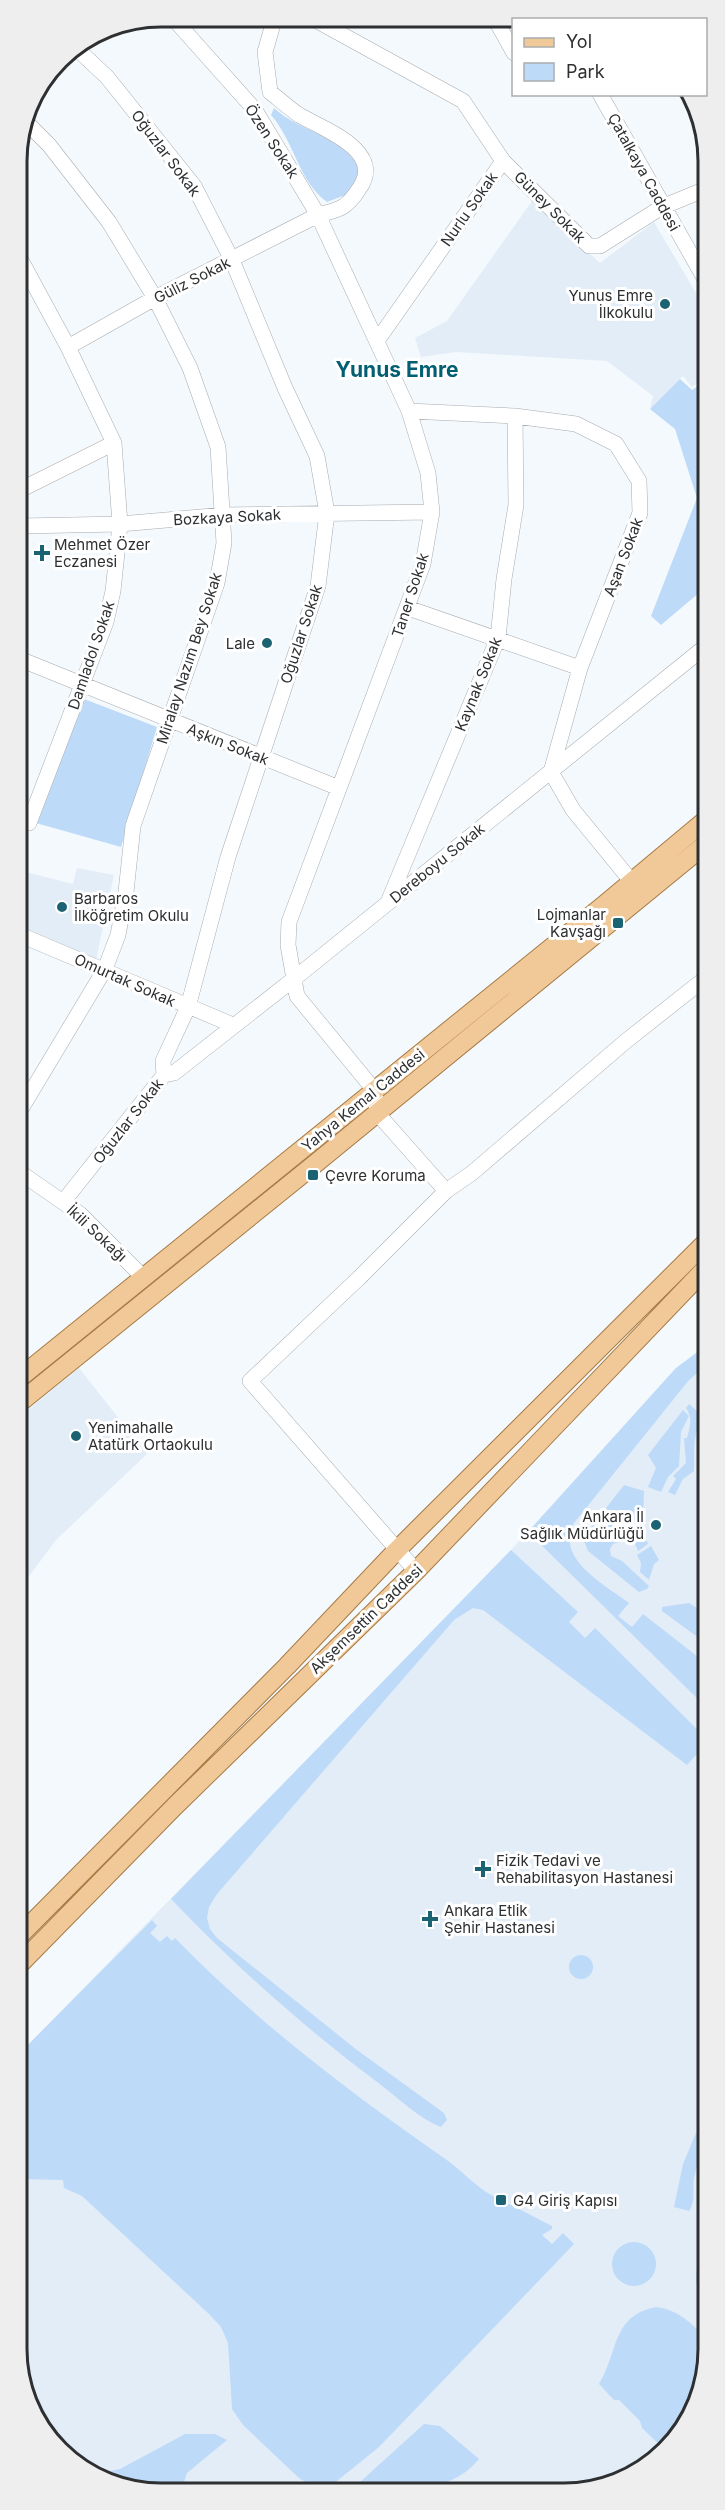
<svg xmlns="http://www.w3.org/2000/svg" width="725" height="2510" viewBox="0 0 725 2510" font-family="Inter,sans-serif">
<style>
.built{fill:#e3edf7}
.green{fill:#bedaf9}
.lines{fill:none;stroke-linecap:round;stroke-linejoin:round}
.minor-casing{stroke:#a7abaf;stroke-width:16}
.major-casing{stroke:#a67b46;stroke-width:20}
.minor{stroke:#fff;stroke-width:15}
.major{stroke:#f1c897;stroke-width:18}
.poi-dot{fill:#1b6272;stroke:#fff;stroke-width:2}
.labels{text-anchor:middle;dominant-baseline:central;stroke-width:6;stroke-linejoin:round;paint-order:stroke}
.street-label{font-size:15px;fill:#2d2f31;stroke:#fff}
.poi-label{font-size:15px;fill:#2d2f31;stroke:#fff;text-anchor:start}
.district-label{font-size:21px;font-weight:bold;fill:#005f70;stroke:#fff}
.rim{fill:none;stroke:#2d2f31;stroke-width:3}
</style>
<rect width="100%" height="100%" fill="#f4f9fd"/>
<path class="built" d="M532,201L600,263L654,222L706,310V378L692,387L683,376L650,409L653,396L607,361L456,352L421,357L415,338L447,321Z
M77,868L114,875L96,960L18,929V870L73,884Z
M707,1345L708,2358L698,2404L673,2444L636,2474L592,2491H133L59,2451L19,2377V2054L511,1550L676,1368Z
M79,1368L147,1454L56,1540L18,1591V1418Z"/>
<path class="green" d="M274,108C302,134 344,134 361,172L351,193L327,202C299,182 294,141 271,115Z
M680,379L692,390L706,380V587L661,625L651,616L697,498L675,429L650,409Z
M84,699L157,727L121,847L36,823Z
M707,1345V1370L696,1374L689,1380L574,1523C554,1558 605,1585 629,1603L618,1616L632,1627L643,1614L707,1664V1708L528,1532L676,1368Z
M689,1404L705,1418C691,1433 695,1451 694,1471L683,1479L675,1495L668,1492L676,1479L673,1476L686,1463L684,1438H687C690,1426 693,1418 686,1408Z
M683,1410L689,1416L681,1432L679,1466L668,1477L661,1492L648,1487L656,1468L648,1455Z
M624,1485L644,1491L643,1518L586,1534Z
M639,1525L648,1544L638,1551L632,1537L613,1544L610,1549L611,1556L622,1561L649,1586L647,1589L639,1592L588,1551L584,1541Z
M651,1546L659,1560L654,1564L649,1580L640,1572L641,1563L637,1555Z
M511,1550L578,1612L569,1622L585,1638L595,1628L708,1740V1742L687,1765L483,1610L473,1608L454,1620L217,1894L209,1907L207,1918L210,1929L217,1938L357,2050L444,2113L447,2120L441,2127C420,2119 399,2099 381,2085C306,2029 236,1967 171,1899Z
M689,1603L707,1614V1644L662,1611V1607Z
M152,1920L157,1926L150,1933L160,1942L167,1936L172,1941L175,1938C256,2021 349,2092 444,2158C462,2170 476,2188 495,2197V2201L504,2207L509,2204L552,2226V2229L542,2235L552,2244L563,2233L574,2244L379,2447L327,2489L314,2488L299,2478L243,2425L232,2409L228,2343L221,2327L209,2314L82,2196L64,2188L63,2180L19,2179V2054Z
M569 1967a12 12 0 1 1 24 0a12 12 0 1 1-24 0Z
M696,2133L708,2143C708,2151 697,2163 695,2174C691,2187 697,2200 689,2211L674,2207L683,2164Z
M612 2264a22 22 0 1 1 44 0a22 22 0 1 1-44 0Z
M701,2259L708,2266V2293L703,2298C695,2286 693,2273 701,2259Z
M656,2307C680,2310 691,2324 708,2339C708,2377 696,2425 665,2450L642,2428L640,2421L619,2400H614L599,2384C619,2352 611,2316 656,2307Z
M424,2424L440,2426L479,2459C448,2497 393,2491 350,2491Z
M185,2434H215L227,2440L187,2473L184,2482L189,2491H133L101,2473L120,2469Z"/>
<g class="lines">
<defs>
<path id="minor" d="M172,17L255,110L318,215L409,411L428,473L432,512L423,564L289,922L288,945L297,996L375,1091L377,1113L446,1191
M310,17L463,101L503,161L589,246H600L662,207L706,189
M495,19L514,53
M559,19V20
M600,94L706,281
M17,253L68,347L114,443L120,524L113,591L106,622L29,823
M377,341L503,161
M68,347L155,298L318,215C339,210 347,208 359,189C386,151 323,129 299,115C289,108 280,100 270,92L265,52L275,17
M409,411L515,416L576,424L616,444L639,481L640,513L580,668L551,772L573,810L632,882
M17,489L21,526L17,557
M18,491L114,443
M21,526L120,524L224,515L432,512
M408,608L580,668
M17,658L339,788
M389,900L498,638L504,579L516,505L515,416
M18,934L233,1025
M164,1075L174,1073L295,978L706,646
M18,1114L105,969L118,935L126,892L133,826L217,583L224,543L218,447L190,368L155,298L109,222L49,145L24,120
M18,1171L80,1214L144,1278
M63,1202L164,1075L163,1061L188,1007L228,857L318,586L327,513L317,456L285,388L232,260L194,186L107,77L76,48
M416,1571L250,1381L359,1278L446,1191L472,1173L626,1041L707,977"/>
<path id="major" d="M18,1379L604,905L707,819
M18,1404L310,1168L707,843
M19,1936L287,1666L397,1550L707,1241
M19,1965L175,1806L416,1571L707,1267"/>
</defs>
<use href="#minor" class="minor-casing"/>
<use href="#major" class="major-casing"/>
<use href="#minor" class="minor"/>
<use href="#major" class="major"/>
</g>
<g class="poi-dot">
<circle cx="665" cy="304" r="6"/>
<path d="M39 544h6v6h6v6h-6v6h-6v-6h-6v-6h6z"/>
<circle cx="267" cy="643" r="6"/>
<circle cx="62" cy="907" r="6"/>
<rect x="612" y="917" width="12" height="12" rx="3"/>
<rect x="307" y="1169" width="12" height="12" rx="3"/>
<circle cx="76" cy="1436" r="6"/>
<circle cx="656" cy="1525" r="6"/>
<path d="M480 1860h6v6h6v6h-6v6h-6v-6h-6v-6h6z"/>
<path d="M427 1910h6v6h6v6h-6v6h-6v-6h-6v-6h6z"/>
<rect x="495" y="2194" width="12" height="12" rx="3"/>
</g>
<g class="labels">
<g class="street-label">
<text transform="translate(272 141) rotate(57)">Özen Sokak</text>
<text transform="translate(166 153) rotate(53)">Oğuzlar Sokak</text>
<text transform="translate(644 172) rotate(61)">Çatalkaya Caddesi</text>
<text transform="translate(550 207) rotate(45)">Güney Sokak</text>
<text transform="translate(469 209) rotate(-55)">Nurlu Sokak</text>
<text transform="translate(192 280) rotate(-27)">Güliz Sokak</text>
<text transform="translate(227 517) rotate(-3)">Bozkaya Sokak</text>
<text transform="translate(623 557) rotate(-69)">Aşan Sokak</text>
<text transform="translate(410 595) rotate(-72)">Taner Sokak</text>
<text transform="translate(301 634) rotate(-72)">Oğuzlar Sokak</text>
<text transform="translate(91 655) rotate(-71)">Damladol Sokak</text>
<text transform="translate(189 658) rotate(-72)">Miralay Nazım Bey Sokak</text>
<text transform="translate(478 684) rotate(-68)">Kaynak Sokak</text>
<text transform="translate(228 744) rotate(22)">Aşkın Sokak</text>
<text transform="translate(437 863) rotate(-39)">Dereboyu Sokak</text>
<text transform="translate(125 980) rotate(24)">Omurtak Sokak</text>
<text transform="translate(363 1100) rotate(-39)">Yahya Kemal Caddesi</text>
<text transform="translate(128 1121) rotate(-52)">Oğuzlar Sokak</text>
<text transform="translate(97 1233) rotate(43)">İkili Sokağı</text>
<text transform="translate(366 1619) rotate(-44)">Akşemsettin Caddesi</text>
</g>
<g class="poi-label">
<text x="653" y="295" text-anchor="end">Yunus Emre<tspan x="653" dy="17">İlkokulu</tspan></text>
<text x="54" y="544">Mehmet Özer<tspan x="54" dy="17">Eczanesi</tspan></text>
<text x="255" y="643" text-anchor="end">Lale</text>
<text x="74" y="898">Barbaros<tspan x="74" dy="17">İlköğretim Okulu</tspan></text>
<text x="606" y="914" text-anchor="end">Lojmanlar<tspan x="606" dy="17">Kavşağı</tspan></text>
<text x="325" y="1175">Çevre Koruma</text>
<text x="88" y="1427">Yenimahalle<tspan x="88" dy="17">Atatürk Ortaokulu</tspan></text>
<text x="644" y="1516" text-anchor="end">Ankara İl<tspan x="644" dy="17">Sağlık Müdürlüğü</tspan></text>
<text x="496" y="1860">Fizik Tedavi ve<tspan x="496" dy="17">Rehabilitasyon Hastanesi</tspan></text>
<text x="444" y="1910">Ankara Etlik<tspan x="444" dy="17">Şehir Hastanesi</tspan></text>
<text x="513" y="2200">G4 Giriş Kapısı</text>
</g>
<g class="district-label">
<text x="397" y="369">Yunus Emre</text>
</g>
</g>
<path d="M0 0H725V2510H0ZM161 27H564A134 134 0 0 1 698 161V2349A134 134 0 0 1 564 2483H161A134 134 0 0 1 27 2349V161A134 134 0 0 1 161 27Z" fill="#eeeeef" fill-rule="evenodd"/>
<path class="rim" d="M161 27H564A134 134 0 0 1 698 161V2349A134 134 0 0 1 564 2483H161A134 134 0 0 1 27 2349V161A134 134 0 0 1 161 27Z"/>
<rect x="512" y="18" width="195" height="78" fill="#ffffff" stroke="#abacad" stroke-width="1.5"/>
<rect x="524" y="38" width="30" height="9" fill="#f1c897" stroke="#abacad" stroke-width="1.5"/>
<text x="566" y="48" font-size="18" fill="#2d2f31">Yol</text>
<rect x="524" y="63" width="30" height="18" fill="#bedaf9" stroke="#abacad" stroke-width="1.5"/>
<text x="566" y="78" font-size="18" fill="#2d2f31">Park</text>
</svg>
